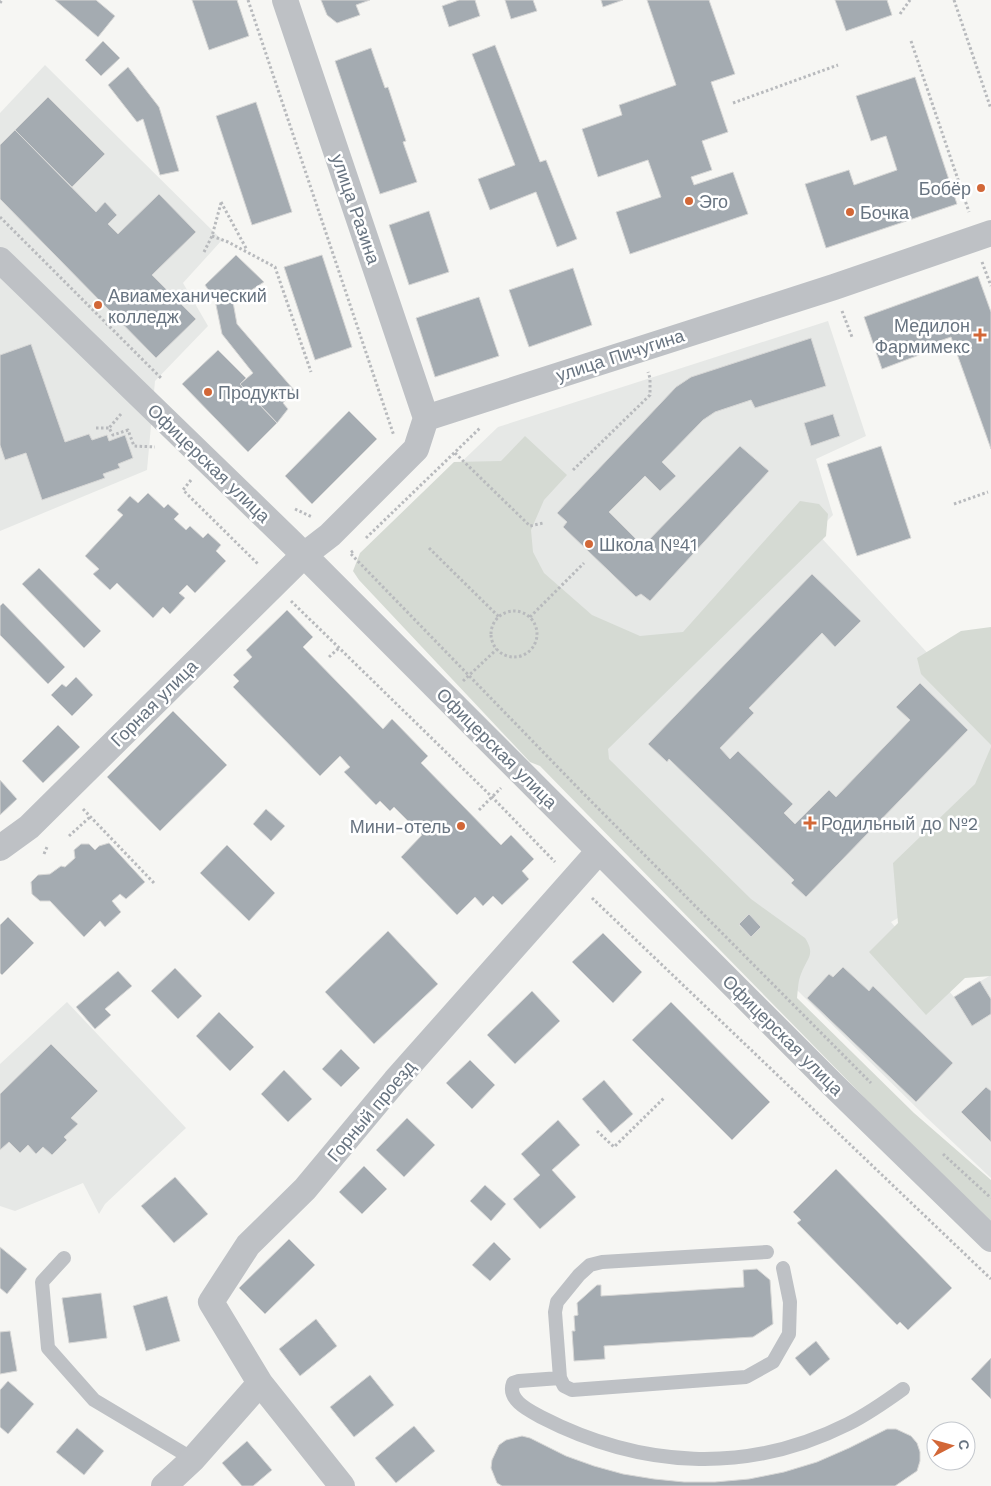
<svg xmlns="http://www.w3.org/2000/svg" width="991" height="1486" viewBox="0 0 991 1486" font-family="'Work Sans',sans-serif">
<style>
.built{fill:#e6e8e6}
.green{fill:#d5dad3;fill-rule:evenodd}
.building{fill:#a4abb1;stroke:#d7d7d6}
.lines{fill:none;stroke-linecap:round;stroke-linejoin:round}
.path{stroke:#b8babd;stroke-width:3;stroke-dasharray:2.5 2.5;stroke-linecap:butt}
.lane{stroke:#bec1c5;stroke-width:14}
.street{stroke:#bec1c5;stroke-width:26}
.poi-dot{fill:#d26737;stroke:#fff;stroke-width:2}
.labels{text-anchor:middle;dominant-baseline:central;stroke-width:5;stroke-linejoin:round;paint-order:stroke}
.poi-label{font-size:18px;fill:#687481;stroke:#fff;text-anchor:start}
.street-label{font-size:18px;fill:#687481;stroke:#fff}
</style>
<rect width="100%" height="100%" fill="#f6f6f3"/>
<path class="built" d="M45,65L222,240L183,283L208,326L155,381L147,470L0,531V113Z
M828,321L866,436L816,459L833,515L816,532L991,722V864L891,922L954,997L991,975V1178L926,1117L798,991L363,556L498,427Z
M67,1002L186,1128L105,1204L99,1214L83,1183L15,1211L0,1206V1064Z"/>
<path class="green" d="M525,436L567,475L544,500L531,530L533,552L544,573L592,615L640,636L683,632L800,501L819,504L828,514L826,536L608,749L609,759L751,899L805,938C816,955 807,958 801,974C798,981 798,990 797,998L914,1113L991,1180V1227L540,766L530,762L359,580L353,571L360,553L454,462L501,461ZM749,915L761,927L751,937L739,925Z
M991,627V745L921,674L917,658L961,631Z
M991,747V976L965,978L926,1015L869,952L898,923L893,863L975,784Z"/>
<path class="building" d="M55,0H96L115,16L98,37Z
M192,0H237L249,36L209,50Z
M321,0H370L356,5L360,15L337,23L327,15Z
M459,0H475L480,16L449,27L442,6Z
M505,0H533L537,11L511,19Z
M601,0H623L603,7Z
M647,0H709L735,74L711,82L728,132L702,141L712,170L691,177L694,185L733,172L748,214L630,254L616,212L661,197L648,160L598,177L582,129L622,115L619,105L676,85Z
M835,0H887L892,15L846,31Z
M103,41L120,58L101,76L85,60Z
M495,45L540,162L546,160L577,239L557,247L536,192L490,210L478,179L515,165L472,54Z
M371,48L385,88L388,87L406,141L403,142L417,182L380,194L335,61Z
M128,67L159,107L179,171L160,175L143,119L137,122L108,85Z
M915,77L957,204L826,248L805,184L849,170L854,185L897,170L886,136L871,141L856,96Z
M48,97L105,154L72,187L15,130Z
M256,102L292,212L252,225L216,116Z
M15,130L96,212L105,202L117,215L108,224L118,234L159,194L196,232L152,275L196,319L156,358L0,199V145Z
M429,211L449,272L409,285L389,225Z
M236,255L264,282L233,302L237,324L294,390L283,403L288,409L277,423L240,384L253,373L222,334L215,300L205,285Z
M322,255L352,347L315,360L284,267Z
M573,268L592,325L529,347L509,290Z
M978,276L991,312V449L951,337L925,346L927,352L882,369L864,317Z
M479,297L499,356L435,377L416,318Z
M811,338L826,386L755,408L751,400L715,412L703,420L662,462L676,476L660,491L645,476L609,512L643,546L740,446L769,471L650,601L641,594L636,597L563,527L567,522L557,513L676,387L691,377Z
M31,344L65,442L89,434L92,440L107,435L109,441L125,435L133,458L118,464L120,468L103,474L105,478L42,500L26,453L5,460L0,445V355Z
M218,350L246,378L240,384L277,423L248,452L182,384Z
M349,411L377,439L312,504L285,476Z
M833,414L840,436L811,446L804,423Z
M881,446L911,538L857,556L827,464Z
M148,493L164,508L168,504L179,514L174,519L186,530L190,526L203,538L208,533L221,545L216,551L226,561L195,593L187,585L179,593L185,598L170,614L163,607L153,618L117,583L110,590L93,574L99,569L85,556L123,515L117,510L130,496L138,503Z
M39,568L101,631L84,648L22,584Z
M812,574L861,621L835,647L822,633L749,708L754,713L720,748L730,759L738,751L793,804L784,813L795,824L829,790L836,797L910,720L896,707L920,683L968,730L806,897L791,883L794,880L669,759L667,762L648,744Z
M3,603L65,667L48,684L0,635V606Z
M287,610L313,637L303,647L383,729L392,719L428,756L421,763L501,845L511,835L534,859L522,871L529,879L502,905L493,896L483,906L475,897L457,915L401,857L422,835L394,807L390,811L380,801L376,805L344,772L350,767L340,756L320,776L233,687L239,681L233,675L252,657L246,650Z
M76,677L93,695L72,716L51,695L62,684L66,687Z
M173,711L227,765L160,831L107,777Z
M58,725L80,747L43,783L22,761Z
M0,780L17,799L0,815Z
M266,809L285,826L271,841L253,824Z
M109,843L145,882L126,899L120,894L112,901L121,912L105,927L100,921L84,937L50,901H40L32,894L31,882L38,875L50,874L61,866L65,867L75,858L74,850L81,844H89L95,850L99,846Z
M227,845L275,893L249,921L200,873Z
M749,914L761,927L751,937L739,924Z
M8,917L34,943L2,975L0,973V925Z
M388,931L438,984L374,1044L325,992Z
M603,933L642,972L613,1003L572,962Z
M843,967L869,991L873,986L953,1063L916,1102L807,998L829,974L833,977Z
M175,968L202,996L178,1019L151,991Z
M118,971L132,986L105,1009L111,1015L95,1029L76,1007Z
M980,981L991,999V1014L972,1026L954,997Z
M532,991L560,1021L515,1064L487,1035Z
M671,1002L770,1102L732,1140L632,1040Z
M219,1012L254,1047L230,1071L196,1036Z
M51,1044L98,1091L71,1118L78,1124L64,1137L67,1140L52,1155L43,1147L36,1154L28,1145L20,1153L9,1142L0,1150V1094Z
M341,1049L360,1068L341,1087L322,1069Z
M470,1060L495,1085L472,1109L446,1083Z
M284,1070L312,1099L288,1122L261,1094Z
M604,1080L633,1114L611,1133L582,1099Z
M986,1087L991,1091V1142L961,1112Z
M407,1118L435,1145L404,1177L376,1150Z
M558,1120L580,1145L552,1170L576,1197L540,1229L513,1199L540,1175L521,1154Z
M364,1166L387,1189L362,1214L339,1192Z
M836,1169L952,1288L908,1330L900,1322L897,1325L797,1223L801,1220L793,1212Z
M175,1177L208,1214L174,1243L141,1206Z
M485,1185L506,1204L491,1221L470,1201Z
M289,1239L315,1265L265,1314L239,1288Z
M494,1242L511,1259L490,1281L472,1265Z
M0,1247L27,1269L7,1294L0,1288Z
M757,1269L770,1280L773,1324L753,1337L604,1346L605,1359L574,1361L572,1331H575L574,1316L578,1315L577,1303L597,1285H601V1296L744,1287L743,1270Z
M101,1293L107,1338L69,1343L62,1298Z
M167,1296L180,1341L146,1351L133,1306Z
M316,1319L337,1346L300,1376L279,1349Z
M10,1331L17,1371L0,1374V1332Z
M816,1341L830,1359L810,1376L795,1358Z
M991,1358V1399L971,1379Z
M370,1375L394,1405L354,1437L330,1407Z
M8,1381L34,1404L8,1434L0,1427V1390Z
M414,1426L435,1451L396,1483L375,1458Z
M77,1428L104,1451L84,1475L56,1452Z
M887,1429H896L911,1436L917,1443L920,1452V1461L917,1471L895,1486H502L497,1483L491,1468L492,1460L499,1445L506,1440L522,1436L530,1438L566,1456L594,1466L623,1474L654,1479L684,1482H715L749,1479L784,1472L817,1462L849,1448Z
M247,1441L272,1470L253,1486H242L222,1463Z"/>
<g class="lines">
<path class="path" d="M248,0L394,436
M954,0L991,109
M0,3L2,0
M900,14L910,0
M911,41L969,212
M733,103L838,65
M221,202L247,250
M0,217L162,379
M212,236L228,242L275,267L311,372
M204,252L212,236L221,203
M982,262L991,286
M842,311L852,337
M121,414L109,428L113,435L128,430L134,446L155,447
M96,428H109
M455,453L530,526L543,523
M573,470L650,395V378L648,372
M191,480L183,490L259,565
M954,504L988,492
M295,509L312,517
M366,538L480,428
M429,548L499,617
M353,551L350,553L580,790L871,1083
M291,601L492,797L555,862
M491 634a23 23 0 1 1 46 0a23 23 0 1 1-46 0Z
M530,617L584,563
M329,657L339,648
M463,681L497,649
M83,809L154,883
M479,810L501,788
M69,836L90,817
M44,854L47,847
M592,898L991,1279
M597,1131L614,1147L665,1097
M943,1154L991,1198"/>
<path class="lane" d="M767,1252L602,1262L590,1265L579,1275L557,1302L555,1312L560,1378L564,1386L572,1390L746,1377L773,1362L789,1334L790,1302L783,1268
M64,1258L42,1282L48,1348L94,1400L193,1459
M560,1378L519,1381L513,1383C507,1400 528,1410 541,1417C640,1468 747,1475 848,1424C868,1414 885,1402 903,1389"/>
<path class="street" d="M285,0L426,418
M0,260L292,543L833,1085L991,1239
M426,418L834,287L991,233
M0,848L29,827L304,555L330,535L416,449L426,418
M164,1486L193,1459L260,1383
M342,1486L260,1383L211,1302L248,1245L305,1189L395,1081L599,851"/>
</g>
<g class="poi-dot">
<circle cx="981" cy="188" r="5"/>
<circle cx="689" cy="201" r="5"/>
<circle cx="850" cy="212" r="5"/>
<circle cx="98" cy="305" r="5"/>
<path d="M977.5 327.5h5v5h5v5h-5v5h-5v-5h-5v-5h5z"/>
<circle cx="208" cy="392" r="5"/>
<circle cx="589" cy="544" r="5"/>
<path d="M807.5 815.5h5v5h5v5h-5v5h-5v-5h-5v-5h5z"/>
<circle cx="461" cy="826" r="5"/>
</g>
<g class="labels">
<g class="poi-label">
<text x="971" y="188" text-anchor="end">Бобёр</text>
<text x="699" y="201">Эго</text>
<text x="860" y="212">Бочка</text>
<text x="108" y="295">Авиамеханический<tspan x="108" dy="21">колледж</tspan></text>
<text x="970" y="325" text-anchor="end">Медилон<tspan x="970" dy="21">Фармимекс</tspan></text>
<text x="218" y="392">Продукты</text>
<text x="599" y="544">Школа №41</text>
<text x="821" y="823">Родильный до №2</text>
<text x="451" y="826" text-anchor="end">Мини-отель</text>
</g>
<g class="street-label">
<text transform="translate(356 209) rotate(71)">улица Разина</text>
<text transform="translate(620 355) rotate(-18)">улица Пичугина</text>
<text transform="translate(209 463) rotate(44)">Офицерская улица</text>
<text transform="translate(154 703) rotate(-45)">Горная улица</text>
<text transform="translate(497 748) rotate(45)">Офицерская улица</text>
<text transform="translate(783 1035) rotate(45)">Офицерская улица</text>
<text transform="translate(371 1111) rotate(-50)">Горный проезд</text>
</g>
</g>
<g transform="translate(951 1446) rotate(84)"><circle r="24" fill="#ffffff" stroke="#c3c7cd"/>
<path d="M0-4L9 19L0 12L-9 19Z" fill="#d26737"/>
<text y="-8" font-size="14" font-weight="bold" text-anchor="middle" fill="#687481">С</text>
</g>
</svg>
